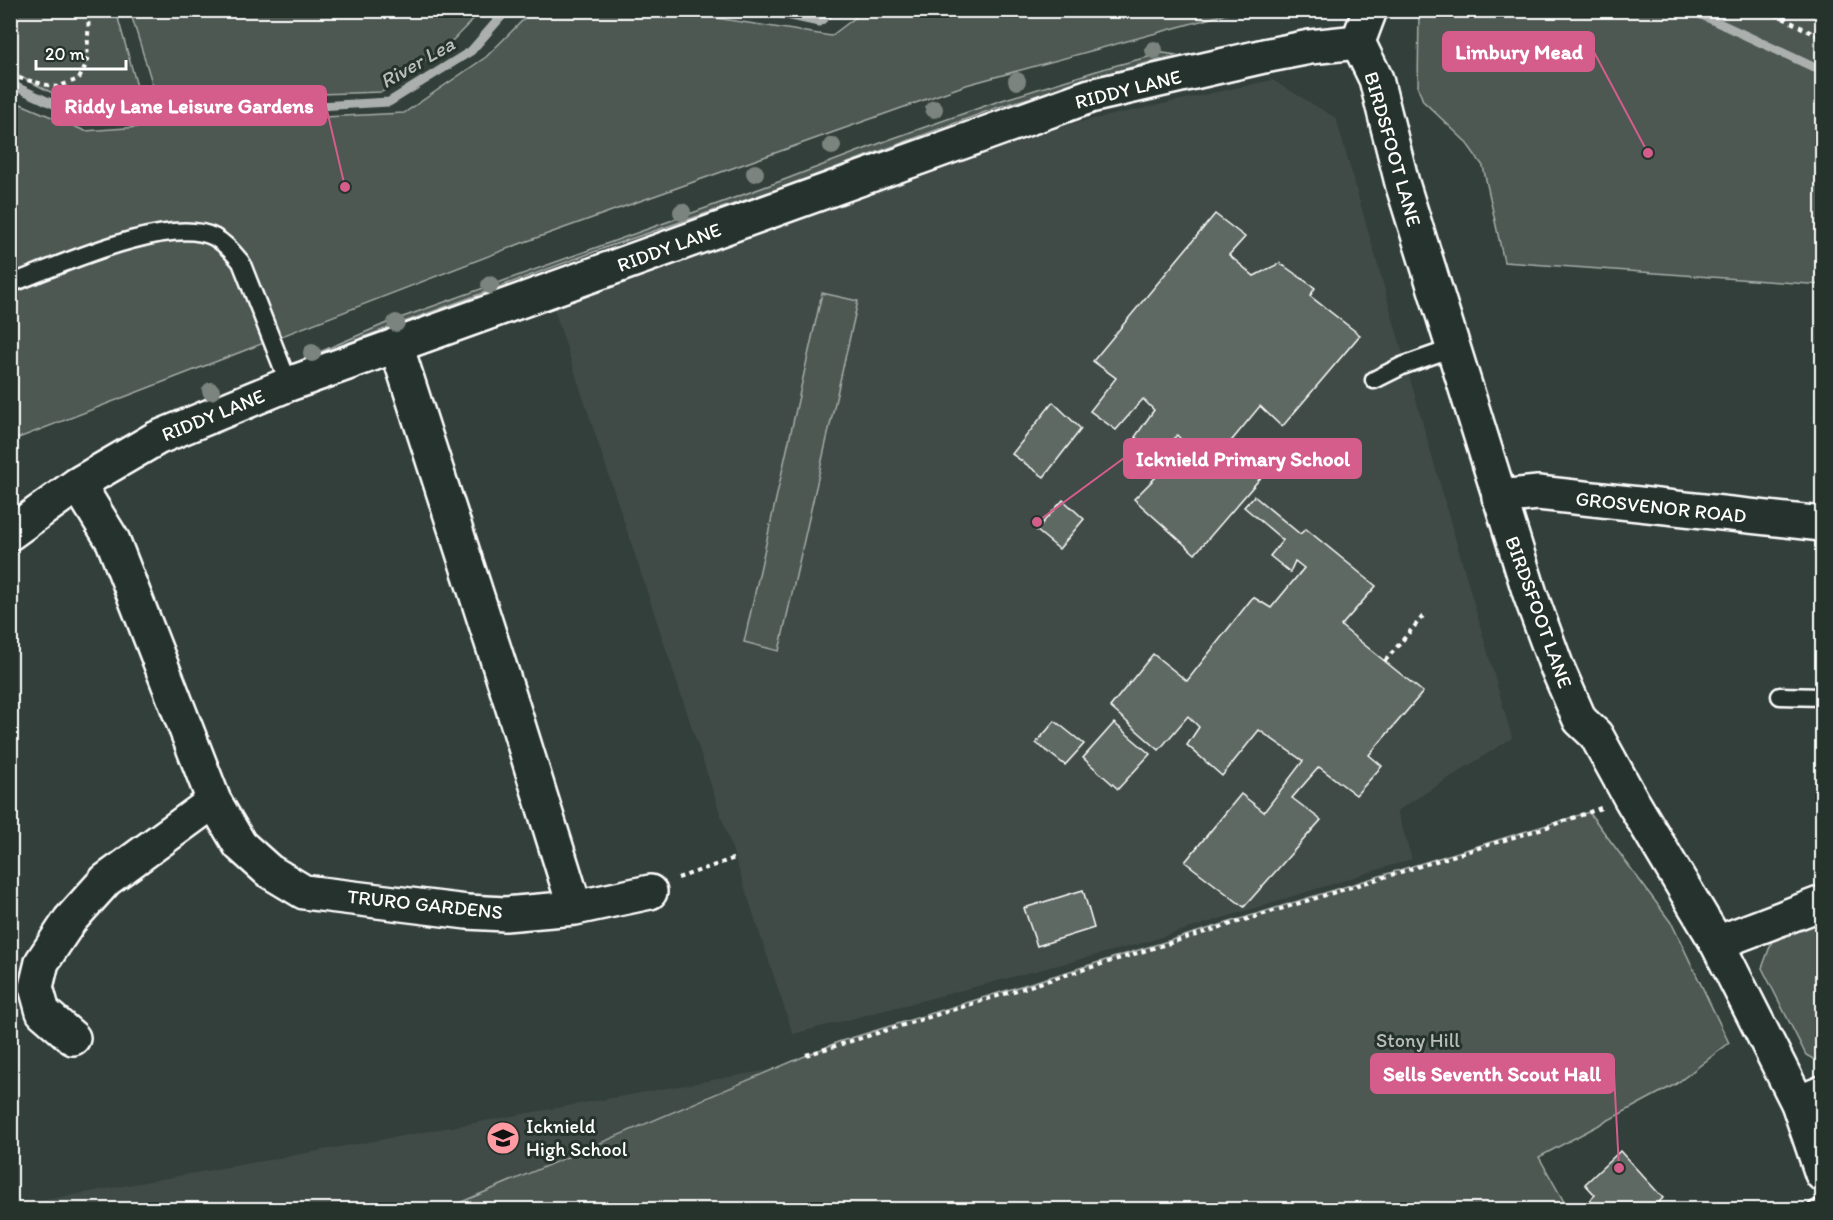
<svg xmlns="http://www.w3.org/2000/svg" width="1833" height="1220" viewBox="0 0 1833 1220" font-family="Itim,sans-serif">
<style>
.built{fill:#404c47}
.green{fill:#4d5853;stroke:#a6aca9;stroke-width:1.5}
.lines{fill:none;stroke-linecap:round;stroke-linejoin:round}
.stream{stroke:#abb0ae;stroke-width:9}
.building{fill:#5f6964;stroke:#fff;stroke-width:1.5}
.service-casing{stroke:#fff;stroke-width:21}
.minor-casing{stroke:#fff;stroke-width:38}
.tertiary-casing{stroke:#fff;stroke-width:38}
.path{stroke:#fff;stroke-width:4;stroke-dasharray:4.5 4.5;stroke-linecap:butt}
.service{stroke:#26332d;stroke-width:16}
.minor{stroke:#26332d;stroke-width:33}
.tertiary{stroke:#26332d;stroke-width:33}
.tree{fill:#7c8480}
.labels{text-anchor:middle;dominant-baseline:central;stroke-width:6;stroke-linejoin:round;paint-order:stroke}
.street-label{font-size:20px;fill:#fff;stroke:#26332d}
.park-label{font-size:20px;fill:#b8bcba;stroke:#26332d}
.poi-label{font-size:20px;fill:#fff;stroke:#26332d;text-anchor:start}
.water-label{font-size:21px;font-style:italic;fill:#b9bdbc;stroke:#26332d}
.leader{fill:none;stroke:#d45d8c;stroke-width:2}
.callout-dot{fill:#d45d8c;stroke:#26332d;stroke-width:2}
.callout{fill:#d45d8c;stroke:#d45d8c;stroke-width:2}
.callout-label{font-size:21px;text-anchor:middle;font-weight:bold;fill:#fff}
</style>
<rect width="100%" height="100%" fill="#333f3a"/>
<filter id="ink" filterUnits="userSpaceOnUse"><feTurbulence type="fractalNoise" baseFrequency=".0167" numOctaves="2"/><feDisplacementMap in="SourceGraphic" scale="12" xChannelSelector="R" yChannelSelector="G"/><feConvolveMatrix kernelMatrix="1 2 1 2 8 2 1 2 1" color-interpolation-filters="sRGB"/></filter>
<g filter="url(#ink)">
<path class="built" d="M1272,80L1336,118L1512,738L1397,811L1412,859L1139,944L793,1034L553,306L1035,132Z
M774,1069L445,1209L11,1210L12,1206Z"/>
<path class="green" d="M10,11H116L143,108L84,109L11,72Z
M130,11V10L481,11L454,39L382,92L157,99Z
M532,11H695L716,18L831,36L864,11H1237L966,85L522,243L11,441V100L85,131L182,124L404,113L486,57Z
M1419,11H1822V285L1504,262L1483,166L1465,141L1423,101L1418,87Z
M1163,53L1177,55L1106,74L996,108L778,189L610,246L299,361L389,322L781,181L891,139L999,101L1106,68Z
M822,293L858,301L779,651L744,642Z
M1589,812L1672,924L1729,1043L1676,1084L1539,1157L1568,1209H445L838,1042Z
M1822,915V1064L1806,1055L1762,968L1775,933Z"/>
<g class="lines">
<path class="stream" d="M764,10L819,22L834,10
M1691,10L1822,71
M10,84L86,119L389,102L471,51L507,10"/>
</g>
<path class="building" d="M1215,214L1245,237L1229,255L1254,276L1280,263L1315,288L1310,296L1360,335L1282,427L1260,406L1228,445L1263,475L1195,554L1134,499L1187,446L1177,435L1158,456L1135,437L1154,410L1143,399L1116,430L1090,411L1116,378L1093,361Z
M1053,402L1081,429L1044,477L1012,454Z
M1254,496L1300,534L1306,529L1376,586L1341,626L1423,692L1369,755L1382,766L1356,795L1319,767L1292,798L1321,820L1244,907L1185,862L1241,794L1264,812L1303,761L1259,730L1222,776L1187,745L1199,727L1188,716L1159,750L1110,707L1153,654L1187,681L1253,597L1271,608L1304,568L1295,561L1290,572L1270,556L1283,540L1244,507Z
M1063,500L1084,519L1059,549L1036,530Z
M1055,721L1084,744L1065,765L1036,743Z
M1114,723L1150,754L1118,789L1083,758Z
M1083,890L1094,928L1037,946L1024,908Z
M1620,1151L1663,1198L1656,1205L1659,1210H1597L1589,1201L1595,1195L1585,1184Z"/>
<g class="lines">
<defs>
<path id="service" d="M10,284C56,267 169,214 214,237C225,243 233,252 241,262L289,384
M1374,380L1402,366L1453,348
M1780,696L1822,697
M1816,1210L1822,1207"/>
<path id="minor" d="M78,484L113,541L214,801L240,845L269,871L304,892L467,912L505,914L575,908L512,705L396,345
M1499,497L1538,493L1822,524
M10,533L78,484L157,438L289,384L1090,96L1264,56L1310,47L1358,42
M575,908L650,892
M1717,943L1822,903
M73,1038L43,1012L36,987L42,962L70,920L106,880L214,801
M1798,1103L1822,1093"/>
<path id="tertiary" d="M1370,10L1358,42L1376,79L1402,183L1530,594L1556,665L1580,720L1596,735L1631,799L1717,943L1798,1103L1822,1174"/>
</defs>
<use href="#service" class="service-casing"/>
<use href="#minor" class="minor-casing"/>
<use href="#tertiary" class="tertiary-casing"/>
<path class="path" d="M1767,10L1822,38
M10,76L56,87L79,79L87,63L89,10
M1385,661L1424,615
M678,878L735,858
M806,1055L1550,826L1601,808"/>
<use href="#service" class="service"/>
<use href="#minor" class="minor"/>
<use href="#tertiary" class="tertiary"/>
</g>
<g class="tree">
<circle cx="1154" cy="50" r="9"/>
<circle cx="1017" cy="81" r="9"/>
<circle cx="934" cy="109" r="9"/>
<circle cx="832" cy="146" r="9"/>
<circle cx="755" cy="173" r="9"/>
<circle cx="682" cy="212" r="9"/>
<circle cx="490" cy="285" r="9"/>
<circle cx="396" cy="323" r="9"/>
<circle cx="312" cy="353" r="9"/>
<circle cx="211" cy="391" r="9"/>
</g>
</g>
<defs>
<symbol id="school-disc" viewBox="-11 -11 22 22"><circle r="9.5" fill="#ff9aa2" stroke="#26332d"/><path d="M0-5L7-2L0 1L-7-2ZM-4 1L0 2.5L4 1V4Q0 6-4 4Z" fill="#111"/></symbol>
</defs>
<g fill-rule="evenodd">
<use href="#school-disc" x="484" y="1119" width="38" height="38"/>
</g>
<g class="labels">
<g class="street-label">
<text transform="translate(1128 89) rotate(-14)">RIDDY LANE</text>
<text transform="translate(1393 149) rotate(74)">BIRDSFOOT LANE</text>
<text transform="translate(669 247) rotate(-20)">RIDDY LANE</text>
<text transform="translate(213 415) rotate(-22)">RIDDY LANE</text>
<text transform="translate(1661 507) rotate(6)">GROSVENOR ROAD</text>
<text transform="translate(1539 612) rotate(70)">BIRDSFOOT LANE</text>
<text transform="translate(425 904) rotate(6)">TRURO GARDENS</text>
</g>
<g class="park-label">
<text x="1418" y="1040">Stony Hill</text>
</g>
<g class="poi-label">
<text x="526" y="1126">Icknield<tspan x="526" dy="23">High School</tspan></text>
</g>
<g class="water-label">
<text transform="translate(417 62) rotate(-30)">River Lea</text>
</g>
</g>
<path class="leader" d="M1648 153L1594 52M345 187L326 106M1037 522L1124 458M1619 1168L1614 1074"/>
<g class="callout-dot">
<circle cx="1648" cy="153" r="6"/>
<circle cx="345" cy="187" r="6"/>
<circle cx="1037" cy="522" r="6"/>
<circle cx="1619" cy="1168" r="6"/>
</g>
<g class="callout">
<rect x="1443" y="32" width="151" height="39" rx="6"/>
<rect x="52" y="86" width="274" height="39" rx="6"/>
<rect x="1124" y="439" width="237" height="39" rx="6"/>
<rect x="1371" y="1054" width="243" height="39" rx="6"/>
</g>
<g class="callout-label">
<text x="1519" y="59">Limbury Mead</text>
<text x="189" y="113">Riddy Lane Leisure Gardens</text>
<text x="1243" y="466">Icknield Primary School</text>
<text x="1492" y="1081">Sells Seventh Scout Hall</text>
</g>
<rect width="1833" height="1220" fill="none" stroke="#26332d" stroke-width="36"/>
<rect x="18" y="18" width="1797" height="1184" fill="none" stroke="#fff" stroke-width="2" filter="url(#ink)"/>
<path d="M36 60v9h90v-9" fill="none" stroke="#ffffff" stroke-width="3"/>
<text x="45" y="60" font-size="18" fill="#ffffff" stroke="#26332d" stroke-width="4.5" paint-order="stroke">20 m</text>
</svg>
